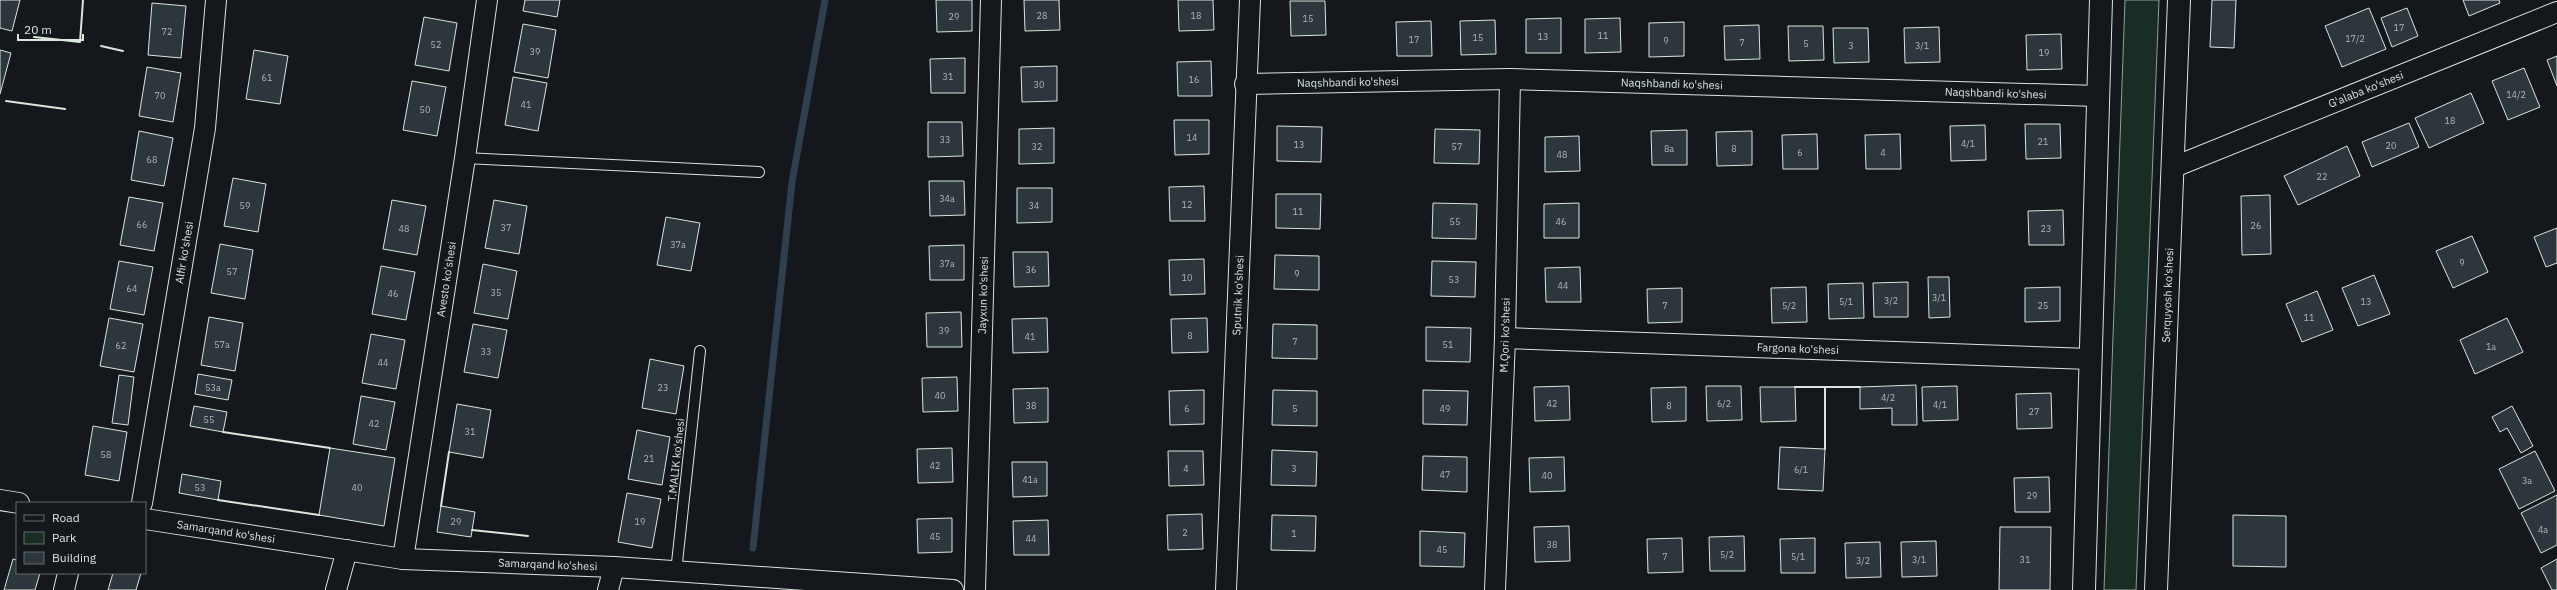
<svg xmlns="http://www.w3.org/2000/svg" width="2557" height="590" viewBox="0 0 2557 590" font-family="'IBM Plex Sans',sans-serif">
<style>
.green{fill:#1a2d24;stroke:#939e99}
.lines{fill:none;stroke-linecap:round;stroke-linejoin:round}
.stream{stroke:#2f3f4d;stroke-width:7}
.building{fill:#2c363c;stroke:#d8e6dc}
.service-casing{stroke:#d8e6dc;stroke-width:12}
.minor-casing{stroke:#d8e6dc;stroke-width:22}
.tertiary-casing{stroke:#d8e6dc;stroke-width:24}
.service{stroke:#14181c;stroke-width:10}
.minor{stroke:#14181c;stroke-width:20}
.tertiary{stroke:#14181c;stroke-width:22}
.wall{stroke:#d8e6dc;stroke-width:2}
.labels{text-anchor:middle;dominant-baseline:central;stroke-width:3;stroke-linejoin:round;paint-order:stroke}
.number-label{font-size:9px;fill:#adbab4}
.street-label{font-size:11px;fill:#d8e6dc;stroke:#14181c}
</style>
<rect width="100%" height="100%" fill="#14181c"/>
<path class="green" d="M2125,0H2159L2136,590H2104Z"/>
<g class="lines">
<path class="stream" d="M753,548L792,182L825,0"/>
</g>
<path class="building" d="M0,0H20L12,31L0,28Z
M525,0H560L557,17L523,11Z
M936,0H972V31L937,32Z
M1024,0H1059L1060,30L1025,31Z
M1178,0H1213L1214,30L1179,31Z
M2212,0H2236L2234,48L2210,47Z
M2463,0H2499L2500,3L2469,16Z
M1290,1H1325L1326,35L1291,36Z
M152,3L186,6L181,58L148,55Z
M2369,8L2386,49L2342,67L2325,26Z
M2407,8L2418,36L2392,47L2381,18Z
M424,17L457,23L449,71L415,65Z
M1561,18V53H1526V19Z
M1620,18L1621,52L1585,53V19Z
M1495,20L1496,54L1461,55L1460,21Z
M1431,21L1432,56H1397L1396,22Z
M1684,22V56L1649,57V23Z
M523,24L556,30L548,78L514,72Z
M1759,25L1760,59L1725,60L1724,26Z
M1788,26H1823L1824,60L1789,61Z
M1939,27L1940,62L1905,63L1904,28Z
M1833,28H1868L1869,62L1834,63Z
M2061,34L2062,69L2027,70L2026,35Z
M0,50L11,53L0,94Z
M254,50L288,56L280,104L246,99Z
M2557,56V86L2547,60Z
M965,58V93H931L930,59Z
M1211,61L1212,96H1178L1177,62Z
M1057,66V101L1022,102L1021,67Z
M147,67L181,73L173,122L139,116Z
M2524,68L2540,107L2508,120L2492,81Z
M513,77L547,83L538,131L505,125Z
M412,81L446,87L437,136L403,130Z
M2471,93L2484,123L2429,148L2415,118Z
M1174,120H1209V154L1175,155Z
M928,122H962L963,156L928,157Z
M2409,123L2419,147L2372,167L2362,142Z
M2025,124H2060L2061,158L2026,159Z
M1985,125L1986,160L1951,161L1950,126Z
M1277,126L1322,127L1321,162L1277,161Z
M1054,128V163L1019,164V129Z
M1435,129L1480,130L1479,164L1434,163Z
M1687,130V165H1652L1651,131Z
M139,131L173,138L164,186L131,180Z
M1752,131V165L1717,166L1716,132Z
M1817,134L1818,169H1783L1782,135Z
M1900,134L1901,169H1866L1865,135Z
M1579,136L1580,171L1545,172V137Z
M2347,146L2360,176L2298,205L2284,176Z
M233,178L266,184L258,232L224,226Z
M929,181H964L965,215L930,216Z
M1204,186L1205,221H1170L1169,187Z
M1017,188H1052V222L1017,223Z
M1276,194H1321L1320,229L1276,228Z
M2270,195L2271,254L2242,255L2241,196Z
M129,197L163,203L154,251L120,245Z
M392,200L426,206L417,255L383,249Z
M494,200L527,206L519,254L485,248Z
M1433,203L1477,204L1476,239L1432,238Z
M1579,203V238H1544V204Z
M2063,210L2064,245H2029L2028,211Z
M666,217L700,223L691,271L657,265Z
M2557,228V263L2546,267L2534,237Z
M2472,236L2488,272L2453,288L2436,251Z
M220,244L253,250L245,299L211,293Z
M964,245V280H930L929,246Z
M1013,252H1048L1049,286L1014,287Z
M1275,255L1319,256V290L1274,289Z
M1204,259L1205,294L1170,295L1169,260Z
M119,261L153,267L144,315L110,309Z
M1432,261L1476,262L1475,297L1431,296Z
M483,264L517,271L508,319L474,313Z
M381,266L415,272L406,320L372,314Z
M1580,267L1581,302H1546L1545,268Z
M2374,275L2390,314L2358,326L2342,288Z
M1928,277H1949L1950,317L1929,318Z
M1908,282V317H1874L1873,283Z
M1863,283L1864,318L1829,319L1828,284Z
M1806,287L1807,322L1772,323L1771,288Z
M2060,287V321L2025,322V288Z
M1682,288V322L1648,323L1647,289Z
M2317,291L2333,330L2302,342L2286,304Z
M961,312L962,347H927L926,313Z
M209,317L243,323L235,371L201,365Z
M109,318L143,324L134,372L100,366Z
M1047,318L1048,352L1013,353L1012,319Z
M1207,318L1208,352L1172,353L1171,319Z
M2507,318L2523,352L2475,374L2460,340Z
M473,324L507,330L498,378L464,372Z
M1273,324L1317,325V359L1272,358Z
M1426,327L1471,328L1470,362L1426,361Z
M371,334L405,340L396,389L362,383Z
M650,359L684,366L676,414L642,408Z
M198,374L232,380L228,400L195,394Z
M119,375L134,377L128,425L112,423Z
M957,377L958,411L923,412L922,378Z
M1916,385L1917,425H1892V408L1860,409V387Z
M1569,386L1570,420L1535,421L1534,387Z
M1706,386H1741L1742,420L1707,421Z
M1957,386L1958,420L1923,421L1922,387Z
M1686,387V421L1652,422L1651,388Z
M1760,387H1795L1796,421L1761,422Z
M1048,388V422L1014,423L1013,389Z
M1204,390V424L1170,425L1169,391Z
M1273,390L1317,391V426L1272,425Z
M1423,390L1468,391L1467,425L1423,424Z
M2051,393L2052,428L2017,429L2016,394Z
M361,396L395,402L386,450L353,444Z
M457,404L491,410L483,458L449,452Z
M194,406L227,412L223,432L190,426Z
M2512,406L2533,446L2521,453L2507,428L2500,432L2492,417Z
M93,426L127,432L119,481L85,475Z
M637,430L670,437L662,485L628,479Z
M1780,447L1825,449L1823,491L1778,489Z
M330,448L395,458L384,526L319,515Z
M952,448L953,482L918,483L917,449Z
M1272,450L1317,452L1316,486L1271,485Z
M1168,451H1203L1204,485L1169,486Z
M2535,451L2555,491L2519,509L2499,469Z
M1423,456L1467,457V492L1422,490Z
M1564,457L1565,491L1530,492L1529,458Z
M1012,462H1047V496L1013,497Z
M182,474L221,481L218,500L179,493Z
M2049,477L2050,512H2015L2014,478Z
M627,493L661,499L652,548L618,542Z
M2557,495V545L2541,553L2521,513Z
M441,506L475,512L471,537L437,532Z
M1202,514L1203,549L1168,550L1167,515Z
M1272,515L1316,516L1315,551L1271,550Z
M2233,515L2286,516V567L2233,566Z
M952,518V552L918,553L917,519Z
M1048,520L1049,555H1014L1013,521Z
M1569,526L1570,561L1535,562L1534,527Z
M2000,527H2051L2050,590H1999Z
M1420,531L1465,533L1464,567L1420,566Z
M1744,536L1745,571H1710L1709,537Z
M1682,538L1683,572L1648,573L1647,539Z
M1815,538V573H1781L1780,539Z
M1936,541L1937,576L1902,577L1901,542Z
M1880,542L1881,577L1846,578L1845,543Z
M13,559L17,560V573H40L35,590H4Z
M2557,559V590H2552L2541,568Z
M113,573H141L136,590H108Z"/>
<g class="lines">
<defs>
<path id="service" d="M465,158L759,172
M676,572L700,351"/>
<g id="minor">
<path id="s1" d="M1245,84L1510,79L2098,96"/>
<path id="s2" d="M2174,167L2557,12"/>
<path id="s3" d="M1505,338L2090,359"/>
<path d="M0,500L19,503"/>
<path id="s4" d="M142,503L205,128L216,0"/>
<path id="s5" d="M145,519L403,559L614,567L953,590"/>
<path id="s6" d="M403,559L465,158L487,0"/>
<path d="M64,590L68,573"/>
<path d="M336,590L347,550"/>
<path d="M608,590L614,567"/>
<path id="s7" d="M975,590L991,0"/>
<path id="s8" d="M1226,590L1250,0"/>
<path id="s9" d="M1495,590L1505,338L1510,79"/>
</g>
<g id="tertiary">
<path d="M2084,590L2101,0"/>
<path id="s10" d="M2156,590L2179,0"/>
</g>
</defs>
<use href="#service" class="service-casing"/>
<use href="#minor" class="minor-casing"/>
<use href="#tertiary" class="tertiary-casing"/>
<use href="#service" class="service"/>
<use href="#minor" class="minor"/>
<use href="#tertiary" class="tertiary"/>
<path class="wall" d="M34,37L80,42L83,0
M101,46L123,51
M6,101L65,109
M1795,387H1825V449
M1825,387H1860
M223,432L330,448
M218,500L319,515
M441,506L449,452
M472,530L528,536"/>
</g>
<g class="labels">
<g class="number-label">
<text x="1042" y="15">28</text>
<text x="1196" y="15">18</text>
<text x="954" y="16">29</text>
<text x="1308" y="18">15</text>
<text x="2399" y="27">17</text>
<text x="167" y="31">72</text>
<text x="1603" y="35">11</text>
<text x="1543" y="36">13</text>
<text x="1478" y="37">15</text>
<text x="2355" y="38">17/2</text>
<text x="1414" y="39">17</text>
<text x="1666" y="40">9</text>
<text x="1742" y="42">7</text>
<text x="1806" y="43">5</text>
<text x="436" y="44">52</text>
<text x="1851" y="45">3</text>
<text x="1922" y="45">3/1</text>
<text x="535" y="51">39</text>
<text x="2044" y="52">19</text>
<text x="948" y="76">31</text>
<text x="267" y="77">61</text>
<text x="1194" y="79">16</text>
<text x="1039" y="84">30</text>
<text x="2516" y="94">14/2</text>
<text x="160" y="95">70</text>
<text x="526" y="104">41</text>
<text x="425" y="109">50</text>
<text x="2450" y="120">18</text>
<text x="1192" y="137">14</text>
<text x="945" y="139">33</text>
<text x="2043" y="141">21</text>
<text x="1968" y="143">4/1</text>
<text x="1299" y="144">13</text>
<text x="2391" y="145">20</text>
<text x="1037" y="146">32</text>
<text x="1457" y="146">57</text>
<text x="1669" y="148">8a</text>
<text x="1734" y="148">8</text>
<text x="1800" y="152">6</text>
<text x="1883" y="152">4</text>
<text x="1562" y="154">48</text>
<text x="152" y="159">68</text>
<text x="2322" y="176">22</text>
<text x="947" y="198">34a</text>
<text x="1187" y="204">12</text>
<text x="245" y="205">59</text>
<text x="1034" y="205">34</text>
<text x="1298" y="211">11</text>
<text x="1455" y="221">55</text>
<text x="1561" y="221">46</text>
<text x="142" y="224">66</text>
<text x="2256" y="225">26</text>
<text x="506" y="227">37</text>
<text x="404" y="228">48</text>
<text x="2046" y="228">23</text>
<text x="678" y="244">37a</text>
<text x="2462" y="262">9</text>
<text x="947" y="263">37a</text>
<text x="1031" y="269">36</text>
<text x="232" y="271">57</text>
<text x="1297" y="273">9</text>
<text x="1187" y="277">10</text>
<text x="1454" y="279">53</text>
<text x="1563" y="285">44</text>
<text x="132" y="288">64</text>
<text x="496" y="292">35</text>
<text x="393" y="293">46</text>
<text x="1939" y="297">3/1</text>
<text x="1891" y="300">3/2</text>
<text x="1846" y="301">5/1</text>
<text x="2366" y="301">13</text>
<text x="1665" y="305">7</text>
<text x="1789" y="305">5/2</text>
<text x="2043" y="305">25</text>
<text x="2309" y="317">11</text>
<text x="944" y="330">39</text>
<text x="1190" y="335">8</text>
<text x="1030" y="336">41</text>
<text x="1295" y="341">7</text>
<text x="222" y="344">57a</text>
<text x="1448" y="344">51</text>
<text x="121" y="345">62</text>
<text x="2491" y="346">1a</text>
<text x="486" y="351">33</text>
<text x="383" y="362">44</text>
<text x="213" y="387">53a</text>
<text x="663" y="387">23</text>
<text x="940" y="395">40</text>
<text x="1888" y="397">4/2</text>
<text x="1552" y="403">42</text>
<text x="1724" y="403">6/2</text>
<text x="1940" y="404">4/1</text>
<text x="1031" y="405">38</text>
<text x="1669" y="405">8</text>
<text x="1187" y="408">6</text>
<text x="1295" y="408">5</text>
<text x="1445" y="408">49</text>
<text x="2034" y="411">27</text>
<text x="209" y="419">55</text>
<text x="374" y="423">42</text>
<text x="470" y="431">31</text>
<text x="106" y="454">58</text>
<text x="649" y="458">21</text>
<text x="935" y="465">42</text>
<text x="1186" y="468">4</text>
<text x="1294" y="468">3</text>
<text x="1801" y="469">6/1</text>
<text x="1445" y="474">47</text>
<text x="1547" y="475">40</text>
<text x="1030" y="479">41a</text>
<text x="2527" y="480">3a</text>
<text x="200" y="487">53</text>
<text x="357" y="487">40</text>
<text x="2032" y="495">29</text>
<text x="456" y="521">29</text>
<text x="640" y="521">19</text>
<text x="2543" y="529">4a</text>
<text x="1185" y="532">2</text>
<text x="1294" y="533">1</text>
<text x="935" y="536">45</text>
<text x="1031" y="538">44</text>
<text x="1552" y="544">38</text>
<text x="1442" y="549">45</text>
<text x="1727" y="554">5/2</text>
<text x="1665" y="556">7</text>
<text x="1798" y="556">5/1</text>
<text x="1919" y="559">3/1</text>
<text x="2025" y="559">31</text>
<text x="1863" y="560">3/2</text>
</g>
<g class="street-label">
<text stroke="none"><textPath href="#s1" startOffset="103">Naqshbandi ko'shesi</textPath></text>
<text stroke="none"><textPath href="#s1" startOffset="427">Naqshbandi ko'shesi</textPath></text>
<text stroke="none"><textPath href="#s2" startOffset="207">G'alaba ko'shesi</textPath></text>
<text stroke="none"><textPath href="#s1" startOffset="751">Naqshbandi ko'shesi</textPath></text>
<text stroke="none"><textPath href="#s4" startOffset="254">Alfir ko'shesi</textPath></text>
<text stroke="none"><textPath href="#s6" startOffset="283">Avesto ko'shesi</textPath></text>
<text stroke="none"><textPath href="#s7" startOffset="295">Jayxun ko'shesi</textPath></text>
<text stroke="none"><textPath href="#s8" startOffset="295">Sputnik ko'shesi</textPath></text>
<text stroke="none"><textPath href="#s10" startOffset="295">Serquyosh ko'shesi</textPath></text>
<text stroke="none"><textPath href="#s9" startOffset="255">M.Qori ko'shesi</textPath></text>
<text stroke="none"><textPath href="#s3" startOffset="293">Fargona ko'shesi</textPath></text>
<text transform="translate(676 460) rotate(-84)">T.MALIK ko'shesi</text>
<text stroke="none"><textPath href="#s5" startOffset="82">Samarqand ko'shesi</textPath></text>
<text stroke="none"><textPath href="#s5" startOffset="406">Samarqand ko'shesi</textPath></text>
</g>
</g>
<rect x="16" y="502" width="130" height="72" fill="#14181c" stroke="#626a69"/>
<rect x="24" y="515" width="20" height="6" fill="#14181c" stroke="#626a69"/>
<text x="52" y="522" font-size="12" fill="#d8e6dc">Road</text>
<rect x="24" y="532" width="20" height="12" fill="#1a2d24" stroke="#626a69"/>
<text x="52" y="542" font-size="12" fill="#d8e6dc">Park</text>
<rect x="24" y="552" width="20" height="12" fill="#2c363c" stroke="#626a69"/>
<text x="52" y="562" font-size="12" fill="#d8e6dc">Building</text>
<path d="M18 34v6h65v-6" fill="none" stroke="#d8e6dc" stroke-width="2"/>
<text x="24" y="34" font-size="12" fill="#d8e6dc" stroke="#14181c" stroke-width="3" paint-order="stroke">20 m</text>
</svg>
